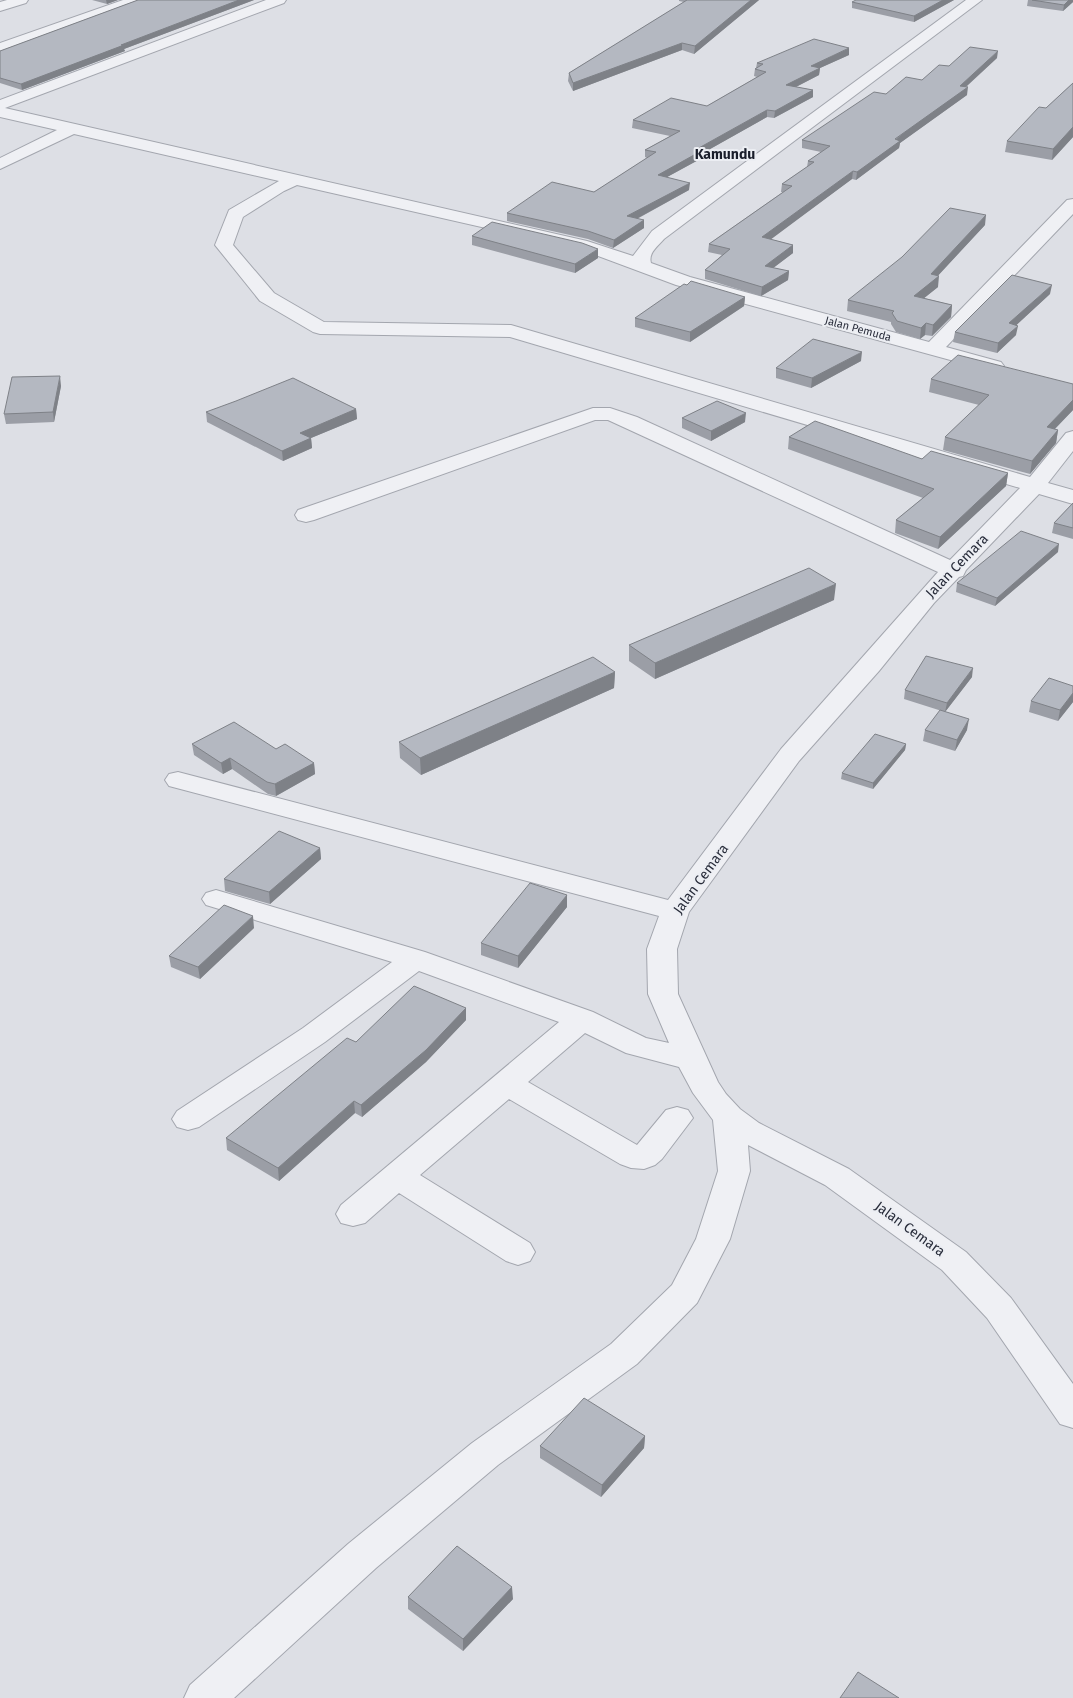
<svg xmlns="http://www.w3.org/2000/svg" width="1073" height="1698" viewBox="0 0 1073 1698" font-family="'Fira Sans',sans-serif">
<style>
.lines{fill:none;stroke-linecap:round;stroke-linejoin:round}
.street-casing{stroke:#a3a6ae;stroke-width:2}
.street{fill:#eff0f4;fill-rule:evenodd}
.wall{fill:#9b9ea6}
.shaded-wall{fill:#7e8187}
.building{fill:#b4b8c1;stroke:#7e8187}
.labels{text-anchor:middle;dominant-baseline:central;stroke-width:4;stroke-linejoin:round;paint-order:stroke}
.far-street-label{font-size:11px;fill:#282c3a;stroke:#eceef3}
.far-quarter-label{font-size:14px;font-weight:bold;fill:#1a1e2b;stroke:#eceef3}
.street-label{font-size:14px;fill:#282c3a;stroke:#eceef3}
</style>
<rect width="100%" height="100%" fill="#dddfe5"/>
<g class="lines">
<defs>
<path id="street" d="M7,0H28L26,3L0,11V2Z
M123,0H143L141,3L0,52V43Z
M266,0H286L284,3L5,108L587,241L633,256L652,231L966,0H982L664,239C658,246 648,253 651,263L690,277L929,342L1067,200L1073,199V214L946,347L1001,362L1004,366L1001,370L994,372L987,370L676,285L582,250L297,185L284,191L243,217L233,245L274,293L324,322L511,325L1030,477L1066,433L1073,431V451L1048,483L1073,490V504L1039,494L966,570L963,576L959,577L934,603L879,671L799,761L689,912L677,949L678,994L718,1082L726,1094L740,1109L759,1123L849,1169L966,1252L1011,1298L1073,1384V1428L1060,1424L987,1318L942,1270L825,1185L748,1145L750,1171L730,1239L697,1303L637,1364L498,1465L376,1568L234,1698H184L190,1685L348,1544L472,1443L611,1344L672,1285L696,1239L718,1171L713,1120L693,1093L679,1067L626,1053L585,1033L528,1082L637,1145L666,1110L677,1107L688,1110L693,1118L662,1159L655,1165L644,1169L631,1168L620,1164L509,1099L420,1175L530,1243L535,1252L530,1261L518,1265L506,1261L399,1193L365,1223L353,1226L341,1223L336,1214L341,1205L559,1022L419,971L325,1042L199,1127L188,1130L177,1127L172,1119L177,1111L303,1028L392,962L206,905L202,899L206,893L216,890L425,952L593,1012L646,1038L669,1043L648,994L647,949L659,916L169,786L165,780L169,774L178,772L668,900L781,749L938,572L608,420H595L314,520L306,522L298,520L295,515L298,510L593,408H610L637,417L950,560L1020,488L510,337L320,334L313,332L260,301L215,245L229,210L279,181L74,134L0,169V158L57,130L0,117V100Z"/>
</defs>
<use href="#street" class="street-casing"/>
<use href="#street" class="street"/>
</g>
<path class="wall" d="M92,0H118L107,4Z
M138,0H254L124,49L125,51L22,90L0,83V51Z
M679,0H759L694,54L682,50L573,91L568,81L569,73L684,2L679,1Z
M954,0L914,22L852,8V2Z
M1028,0H1073V2L1063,11L1027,6Z
M849,55L820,68L819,75L796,87L813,90V97L774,118L767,117L703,153L702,158L667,177L689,190L637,219L644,220V228L613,248L588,239L507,221V213L594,192L647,158L645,157V150L670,136L632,128L633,120L707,106L757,77L754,76L755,69L756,68L757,63Z
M997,58L966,87L967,95L900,143L899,148L856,180L852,179L770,239L793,245V253L773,268L789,271L788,280L761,296L705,279V270L722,255L708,252L709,244L783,192H781L782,184L807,167L808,161L821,152L802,148V140L886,94L922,80L949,66Z
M1073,83V137L1052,160L1005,152L1007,141L1046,108Z
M985,225L938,275V287L924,298L952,305L951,317L932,336L925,335L920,339L896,332L891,324V322L847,311L848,300Z
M472,236L598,258L575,273L472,245Z
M687,285L745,297L744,306L690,342L635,327V318Z
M1050,294L1016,325V335L997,353L953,342L955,332Z
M861,361L811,388L776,378V368Z
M931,379L1073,384V410L1055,429L1058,430L1056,443L1030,474L943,450L945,437L979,405L929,392Z
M61,386L54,422L6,424L4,414Z
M356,409L357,419L311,438L312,448L283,461L207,422L206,412Z
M682,418L745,422L711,441L682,428Z
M789,437L1008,473L1006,486L938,549L895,533L896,520L923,498L788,449Z
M1073,503V539L1052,533L1054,523Z
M1058,552L995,606L956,592L957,583Z
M834,600L655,679L629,661V645Z
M615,672L614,688L421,775L400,758L399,742Z
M972,677L945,712L904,699L905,690Z
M1073,686V702L1058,721L1029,712L1031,701Z
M925,730H967L955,751L923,741Z
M192,744L276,749L314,763L315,774L276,796L268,794L232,769L223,774L194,755Z
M906,744L905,750L873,789L841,779L842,773Z
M320,848L321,859L270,904L225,891L224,879Z
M567,895V907L518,968L481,955V943Z
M254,928L200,979L171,967L169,956Z
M466,1008V1020L426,1062L362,1117L355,1113L279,1181L227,1150L226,1138L356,1042Z
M645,1436L644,1448L601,1497L540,1458V1446Z
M408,1597L513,1599L463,1651L408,1609Z"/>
<path class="shaded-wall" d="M106,0H118L107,4Z
M239,0H254L124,49L125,51L22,90L21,84L121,45Z
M751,0H759L694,54L695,46Z
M943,0H954L914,22V16Z
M1069,0H1073V2L1063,11L1064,5Z
M682,43V50L573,91V83Z
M849,48V55L820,68L819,75L786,92V85L811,66Z
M998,51L997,58L959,93L968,87L967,95L900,143L899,148L856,180L857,172L960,86Z
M813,90V97L774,118L775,111Z
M767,110V117L703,153L702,158L658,182V175L697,149Z
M1073,127V137L1052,160L1053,149Z
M853,171L852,179L762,246V237Z
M690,183L689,190L627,224V216Z
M986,215L985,225L935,279L939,276L938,287L913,307L914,296L931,274Z
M644,220V228L613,248L614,240Z
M793,245V253L764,275L765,266Z
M598,249V258L575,273V264Z
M789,271L788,280L761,296L762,287Z
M1052,285L1050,294L1008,333L1009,323Z
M745,297L744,306L690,342V332Z
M952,305L951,317L932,336L933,325Z
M926,323L925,335L920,339L921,328Z
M1018,326L1016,335L997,353L998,343Z
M862,352L861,361L811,388L812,378Z
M60,376L61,386L54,422L53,412Z
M1073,400V410L1045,439L1047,427Z
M356,409L357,419L311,438L312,448L283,461L282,451L300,433Z
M746,413L745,422L711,441V431Z
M1058,430L1056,443L1030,474L1032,461Z
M1008,473L1006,486L938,549L940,537Z
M1059,544L1058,552L995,606L997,598Z
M836,584L834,600L655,679V663Z
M973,668L972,677L945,712L947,703Z
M615,672L614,688L421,775L420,758Z
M1073,693V702L1058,721L1060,710Z
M969,719L967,730L955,751L957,740Z
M906,744L905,750L873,789V783Z
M230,758L232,769L223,774L221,763Z
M314,763L315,774L276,796L275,784Z
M320,848L321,859L270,904L269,892Z
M567,895V907L518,968V956Z
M253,916L254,928L200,979L198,967Z
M466,1008V1020L426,1062L362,1117L361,1105Z
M354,1101L355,1113L279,1181L278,1168Z
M645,1436L644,1448L601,1497L602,1485Z
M512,1587L513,1599L463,1651V1639Z"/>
<path class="building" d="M138,0H239L121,45H124L21,84L0,78V51Z
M687,0H751L695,46L682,43L573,83L569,73Z
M856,0H943L914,16L852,2Z
M1032,0H1069L1064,5Z
M814,39L849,48L811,66L820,68L786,85L813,90L775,111L767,110L697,149L703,150L658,175L690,183L627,216L644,220L614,240L588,231L507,213L552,182L594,192L656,152L645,150L680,131L633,120L671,98L707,106L766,72L755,69L763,64L757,63Z
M970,47L998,51L960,86L968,87L895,139L900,141L857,172L853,171L762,237L793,245L765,266L789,271L762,287L705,270L730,249L709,244L792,186L782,184L814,162L808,161L830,146L802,140L874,92L886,94L906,77L922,80L939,65L949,66Z
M1073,83V127L1053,149L1007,141L1039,107L1046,108Z
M950,208L986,215L931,274L939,276L914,296L952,305L933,325L926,323L921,328L897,321L892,313L894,311L848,300L902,257Z
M492,222L582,243L598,249L575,264L472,236Z
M1012,275L1052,285L1009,323L1018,326L998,343L955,332Z
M691,281L745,297L690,332L635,318L684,284L687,285Z
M813,339L862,352L812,378L776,368Z
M958,355L1073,384V400L1047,427L1058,430L1032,461L945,437L989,395L931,379Z
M60,376L53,412L4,414L12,377Z
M293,378L356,409L300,433L311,438L282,451L206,412L236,401Z
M717,401L746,413L711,431L682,418Z
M815,421L922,459L931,451L1008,473L940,537L896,520L934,489L789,437Z
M1073,503V528L1054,523Z
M1021,531L1059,544L997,598L957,583Z
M809,568L836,584L655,663L629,645Z
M926,656L973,668L947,703L905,690Z
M593,657L615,672L420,758L399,742Z
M1049,678L1073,686V693L1060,710L1031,701Z
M940,710L969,719L957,740L925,730Z
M234,722L276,749L285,744L314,763L275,784L267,782L230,758L221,763L192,744Z
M875,734L906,744L873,783L842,773Z
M279,831L320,848L269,892L224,879Z
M530,883L567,895L518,956L481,943Z
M224,905L253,916L198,967L169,956Z
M414,986L466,1008L426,1050L361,1105L354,1101L278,1168L226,1138L347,1038L356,1042Z
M584,1398L645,1436L602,1485L540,1446Z
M457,1546L512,1587L463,1639L408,1597Z
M858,1672L899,1698H840Z"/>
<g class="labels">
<g class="far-street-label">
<text transform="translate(858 329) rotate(15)">Jalan Pemuda</text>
</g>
<g class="far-quarter-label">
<text x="725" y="154">Kamundu</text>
</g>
<g class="street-label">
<text transform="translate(957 566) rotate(-46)">Jalan Cemara</text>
<text transform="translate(701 879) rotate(-54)">Jalan Cemara</text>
<text transform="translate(910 1229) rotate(36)">Jalan Cemara</text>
</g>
</g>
</svg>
